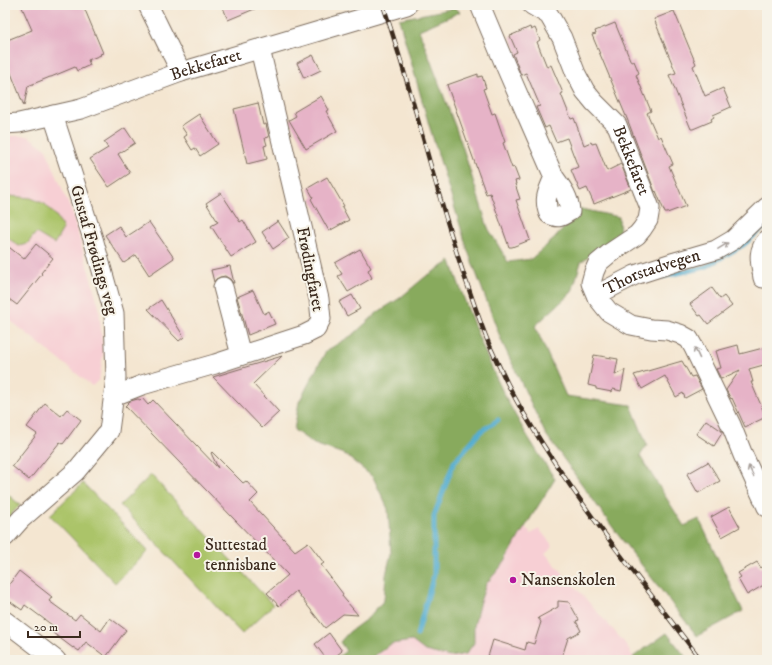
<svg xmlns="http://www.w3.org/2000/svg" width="772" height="665" viewBox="0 0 772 665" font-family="'IM FELL DW Pica',serif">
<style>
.built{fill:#f7cfd4}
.green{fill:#abc469;stroke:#737744}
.forest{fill:#88aa5d;stroke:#626a3e}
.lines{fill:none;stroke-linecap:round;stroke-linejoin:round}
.stream{stroke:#52accf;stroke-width:5}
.building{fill:#e6b3c7}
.minor-casing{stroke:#7c6c5d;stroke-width:21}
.minor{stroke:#fff;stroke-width:19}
.rail-casing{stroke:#3b2a1e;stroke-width:4.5}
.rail{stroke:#f7f3e8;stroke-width:3;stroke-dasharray:9;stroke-linecap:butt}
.oneway{stroke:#a79f9a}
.poi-dot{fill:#b5179e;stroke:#f7f3e8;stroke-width:1.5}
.labels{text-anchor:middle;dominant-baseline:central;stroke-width:4;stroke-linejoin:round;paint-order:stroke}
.street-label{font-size:17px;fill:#3b2a1e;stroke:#f7f3e8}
.poi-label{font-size:17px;fill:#3b2a1e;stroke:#f7f3e8;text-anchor:start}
</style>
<rect width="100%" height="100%" fill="#f7f3e8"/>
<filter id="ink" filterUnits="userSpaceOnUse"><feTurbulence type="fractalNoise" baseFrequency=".025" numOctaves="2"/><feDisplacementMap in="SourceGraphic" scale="8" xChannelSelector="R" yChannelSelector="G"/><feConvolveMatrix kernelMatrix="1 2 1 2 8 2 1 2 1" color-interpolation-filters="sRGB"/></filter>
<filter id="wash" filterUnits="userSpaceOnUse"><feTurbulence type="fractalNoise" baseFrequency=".012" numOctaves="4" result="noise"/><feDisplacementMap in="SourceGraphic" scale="16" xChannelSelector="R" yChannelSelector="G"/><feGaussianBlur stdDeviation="0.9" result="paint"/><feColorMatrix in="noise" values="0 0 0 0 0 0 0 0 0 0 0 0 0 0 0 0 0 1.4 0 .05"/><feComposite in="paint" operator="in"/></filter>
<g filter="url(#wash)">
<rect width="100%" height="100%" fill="#f4e6d1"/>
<path class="built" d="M5,136H28L46,149L72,213L99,307L103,354L99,380L92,386L5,316Z
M525,527L531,534L539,529L553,546L545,553L624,642L635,660H370L379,642L492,534Z"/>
<path class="green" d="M9,196L31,198L45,204L57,217L63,229L54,244L36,233L27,244L19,246L5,236V198Z
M151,475L273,605L242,634L120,505Z
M83,483L148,551L115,583L50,515Z
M5,492L20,505L5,521Z"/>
<path class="forest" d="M455,8L460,12L419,30L461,142L488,228L508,262L531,259L554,239L581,209L619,217L620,236L581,262L572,292L535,326L566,396L631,405L647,445L640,456L684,526L699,519L743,611L697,636L619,536L545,433L502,342L468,251L429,125L399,19Z
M451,261C464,300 478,338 495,375C511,411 533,446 555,479L520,535L505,562L486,584L479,605L474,626V643L466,654L450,657L425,651L412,641L391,644L368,660H334L346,651L340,642L349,632L368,618L384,600L386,575L391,553L388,509L373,477L344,454L314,444L294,430L299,402L326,351L354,334L378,312L400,298L425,277Z
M667,633L688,660H635L633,657Z"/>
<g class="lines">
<path class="stream" d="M660,277L705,267L743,245L767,224
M417,635L434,574V516L454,462L480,432L498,420"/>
</g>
<g id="blocks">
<path class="building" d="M21,5H83L103,53L100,54L101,55L88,60L90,65L77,71L75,67L51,77H50L28,86L24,106L5,58V41L32,30Z
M222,5H264L228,20Z
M674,11L696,64L693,66L705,96L723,88L731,107L713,115L714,117L711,119L712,121L693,129H691L669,75L676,73L654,19Z
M615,23L631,62L634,61L639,73L636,75L651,111L647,113L658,138L661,136L673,164L669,166L686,206L667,213H665L656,191L655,192L628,121L592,35L596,34L595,31Z
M530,27L531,30L535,28L540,40L537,42L547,67L551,65L563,93L561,94L571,119L574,118L584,145L591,142L592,144L596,143L607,171L621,164L631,189L594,204L587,188L580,191L571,170L578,167L567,138L556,142L549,126L545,128L536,107L540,106L526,73L521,75L513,54L517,52L510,36L513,35H512Z
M313,55L321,70L304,78L297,63Z
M478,74V77L482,76L486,88L483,89L492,114L495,113L505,142L503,143L512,168L514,167L519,180L515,181L516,184H515L520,199L516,200L530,240L512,247H509L490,193L486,194L447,85Z
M321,96L329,110L326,111L337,131L306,149L289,120L296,116L294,112Z
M258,103L263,125L266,124L269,137L265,138L267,145L264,146L267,159L247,164L234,109Z
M199,114L218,144L200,156L195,148L192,150L184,137L187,135L181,126Z
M125,128L135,143L118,154L130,173L109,187L90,159L108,148L104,142Z
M327,177L344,206L342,207L349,220L329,231L311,199L313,197L308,188Z
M221,193L240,222L243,220L256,242L231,257L211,226L218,222L206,203Z
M278,221L289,238L273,249L262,232Z
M149,222L174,258L149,275L136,255L124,263L105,235L119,226L126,237Z
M5,244L24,259L36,244L53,258L41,273L42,274L17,305L5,296Z
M360,249L371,268L368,270L372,278L348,292L338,276L342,274L335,263Z
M230,266L234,283H233L230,279L225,276L220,277L216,279L214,282L211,270Z
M712,288L720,299L724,296L732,306L708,324L701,315L699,316L690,304Z
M253,290L264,314L269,311L275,324L248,335L237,297Z
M352,295L360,309L347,316L339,302Z
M161,300L184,337L179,341L148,309Z
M738,345L740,354L767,347V364L749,369L753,382H751L766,417L745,427L732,398L731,399L726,390L740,370L721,379L716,369L721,368L716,351Z
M594,355L618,359L615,375L625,370L621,391L613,389L612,392L596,389V387L588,385Z
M282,356L253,384L279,412L262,428L213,377Z
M682,361L691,377L695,376L702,389L685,398L683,393L676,397L665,376L642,389L634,375Z
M142,398L148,405L153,400L218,468L211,453L212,452L243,483L246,481L258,494L250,502L295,551L308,542L324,563L321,565L343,594L342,596L358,615L343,614L325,628L296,591L279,606L267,593L288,575L125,406L130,401L138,399L140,400Z
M45,403L61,416L67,409L81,420L63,444L60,442L29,480L12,466L37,434L27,427Z
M706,420L722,431V433L714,446L696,434Z
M708,462L720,481L698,493L687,474Z
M729,507L740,527L722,537L711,517Z
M757,562L761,568L767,564V583L747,595L738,579L741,577L738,573Z
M19,571L52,597L49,601L75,620L80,614L101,631L110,618L126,630L106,657L86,642L79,651L73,647V648L53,633L56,628L25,605L22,610L5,598V590Z
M558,601L569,602L579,620L576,621L581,631L568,638L561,660H487L493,640L525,650L527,642L534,644L541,622L538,618L558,607Z
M329,633L342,651L331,660H327L315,644Z"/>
</g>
</g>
<g filter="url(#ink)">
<use href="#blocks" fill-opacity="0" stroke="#7c6c5d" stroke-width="1"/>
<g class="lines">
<defs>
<g id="minor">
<path d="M148,5L181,72"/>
<path d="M480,5L506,67L554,177C562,188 569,197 570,211C561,217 559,219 549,214C543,198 548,192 554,177"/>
<path id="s1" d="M532,5L549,15L562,38L576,74L585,91L594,102L617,125L650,208L648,220L642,229L637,235L610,253L598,263L594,272L591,283L597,297L609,312L631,325L651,329L667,330L680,334L689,339L694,348L731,425L743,455L767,507"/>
<path id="s2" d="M5,124L19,123L81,109L181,72L407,5"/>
<path d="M763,278C761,263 756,253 767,240"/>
<path d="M223,287L241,355"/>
<path id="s3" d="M597,297L606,290L635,275L675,262L716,250L733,240L767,207"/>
<path d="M114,396L142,385L215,364L304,335L316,329L321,319L319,299L260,49"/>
<path d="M5,537L21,519L76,471L109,431L116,378L114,313L94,242L53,115"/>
<path d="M5,621L56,660"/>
</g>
</defs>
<use href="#minor" class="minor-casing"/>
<use href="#minor" class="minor"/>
<defs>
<path id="rail" d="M383,5C414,95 434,188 465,278C473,300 480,323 489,344C500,369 512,394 526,417C577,503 641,581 701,660"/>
</defs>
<use href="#rail" class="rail-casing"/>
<use href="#rail" class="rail"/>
</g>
<defs><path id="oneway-shaft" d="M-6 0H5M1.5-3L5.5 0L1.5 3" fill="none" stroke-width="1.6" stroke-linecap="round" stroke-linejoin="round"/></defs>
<g class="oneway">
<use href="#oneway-shaft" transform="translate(723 246) rotate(-31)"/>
<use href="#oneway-shaft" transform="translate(697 353) rotate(-115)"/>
<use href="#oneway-shaft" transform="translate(751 471) rotate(-115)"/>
</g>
</g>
<g class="poi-dot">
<circle cx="197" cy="555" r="4"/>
<circle cx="513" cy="580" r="4"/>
</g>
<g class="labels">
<g class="street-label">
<text stroke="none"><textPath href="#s2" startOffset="210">Bekkefaret</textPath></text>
<text stroke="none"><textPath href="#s1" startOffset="189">Bekkefaret</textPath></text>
<text transform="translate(94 250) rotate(74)">Gustaf Frødings veg</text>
<text transform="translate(310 269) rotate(79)">Frødingfaret</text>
<text stroke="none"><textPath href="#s3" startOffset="61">Thorstadvegen</textPath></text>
</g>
<g class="poi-label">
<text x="205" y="545">Suttestad<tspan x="205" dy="20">tennisbane</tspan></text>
<text x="521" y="580">Nansenskolen</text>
</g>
</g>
<rect width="772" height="665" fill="none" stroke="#f7f3e8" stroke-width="20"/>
<path d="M28 631v6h52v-6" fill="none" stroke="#3b2a1e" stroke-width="2"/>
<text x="34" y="631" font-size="12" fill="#3b2a1e" stroke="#f7f3e8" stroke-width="3" paint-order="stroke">20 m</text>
</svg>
